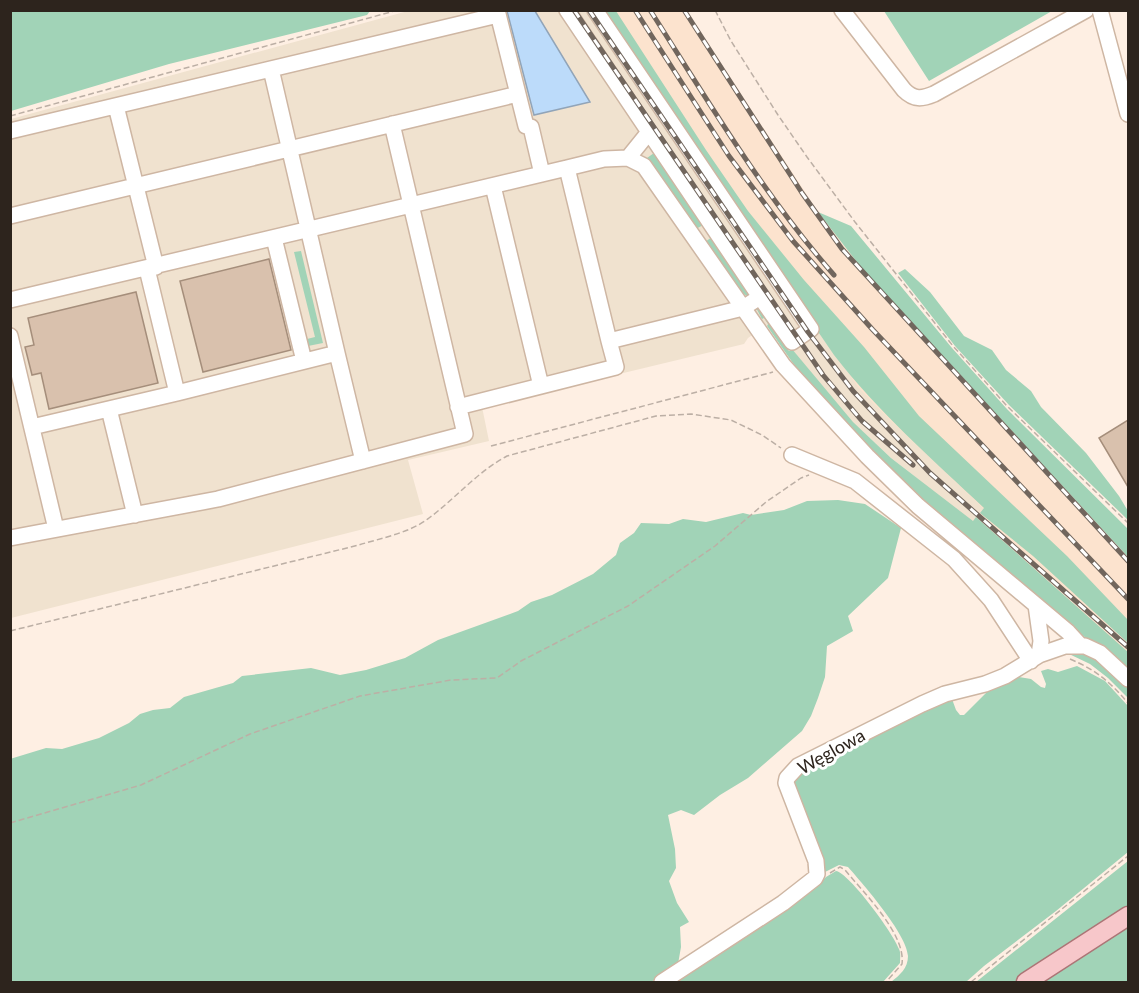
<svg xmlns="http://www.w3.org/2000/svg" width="1139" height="993" viewBox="0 0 1139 993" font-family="Lato,sans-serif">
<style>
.built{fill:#fce3ce}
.industrial{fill:#f0e2cf}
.green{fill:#a1d3b7}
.water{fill:#bcdbfa;stroke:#91a4b8;stroke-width:1.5}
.building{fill:#d9c1ad;stroke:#a58e7b;stroke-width:1.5}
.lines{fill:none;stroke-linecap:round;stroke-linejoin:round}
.minor-casing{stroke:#ceb6a3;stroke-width:18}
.major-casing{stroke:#ac7576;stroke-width:21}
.path{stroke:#bcafa5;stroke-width:1.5;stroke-dasharray:6 3;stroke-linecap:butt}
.minor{stroke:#fff;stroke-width:15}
.major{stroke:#f7c7ca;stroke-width:18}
.rail-casing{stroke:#71665d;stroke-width:5}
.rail{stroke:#fff;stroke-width:3;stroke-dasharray:9;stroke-linecap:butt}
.labels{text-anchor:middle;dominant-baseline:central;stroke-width:6;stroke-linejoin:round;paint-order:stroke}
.street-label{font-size:18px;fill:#2d241d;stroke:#fff}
</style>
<rect width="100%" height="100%" fill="#feefe3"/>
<path class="built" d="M571,11H687L818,212L860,266L1128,557V659L840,412L792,349Z"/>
<path class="industrial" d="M408,11H599L858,387L891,421L984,509L973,521L891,458L853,422L792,349L789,351L770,323L748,338L744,344L482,407L489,441L408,460L423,514L11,618V119Z"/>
<path class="green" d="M10,11L11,10L370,11L367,15L169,64L11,111Z
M599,11H616L706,150L748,211L804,280L864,347L919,416L1067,556L1128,620V643L1033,556L980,513L984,508C932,459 878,412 834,355Z
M884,11H1052L929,81Z
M654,153L703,225L696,229L647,158Z
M818,212L851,226L952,348L1006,408L1128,529V557L860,266Z
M712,237L750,294L747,296L738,290L705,242Z
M301,251L323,343L308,346L307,339L315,337L294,252Z
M905,269L930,292L964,336L992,350L1006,370L1031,391L1041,407L1086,453L1119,496L1128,511V520L1009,405L955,346L898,273Z
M758,305L789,351L792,349L853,422L891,458L973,521L976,517L1128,652V672L1076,630L909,491L797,369L767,326L768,324L764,318L762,319L755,306Z
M838,500L865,504L901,528L888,578L848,616L853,631L827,646L825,677L818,698L811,716L802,731L748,778L720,795L694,815L681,810L668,815L675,849L676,868L669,881L677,903L689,922L680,927L681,947L678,964L651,982H11L10,759L46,748L62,749L99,738L129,723L140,714L153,710L170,708L184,697L233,683L242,676L311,668L340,675L366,670L405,658L438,640L518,611L531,602L552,595L593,574L616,555L620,543L634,533L641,523L669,524L683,519L706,522L743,513L751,515L784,510L807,501Z
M1084,652L1109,667L1128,687V698L1108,678L1090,664L1067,653Z
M1077,666L1105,681L1128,706V852L1056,911L984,966L966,982H891C900,975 908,968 908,956C907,934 863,884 848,867L839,865L825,872L821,854L792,789L794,776L943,699H952L956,710L960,715H964L988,691L1013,676L1031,679L1041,687L1045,688L1046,684L1041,671L1048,669L1058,672Z
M1128,861V906L1014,982H976Z
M836,871C849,873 894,934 899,949C901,953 900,958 900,963L883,982H669L816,888L826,877Z
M1128,927V982H1044Z"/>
<path class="water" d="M507,11H535L590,102L534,115Z"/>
<path class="building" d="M269,259L291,350L203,372L180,281Z
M136,292L158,383L49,409L41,373L32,375L25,347L34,345L28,318Z
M1128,420V487L1099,438Z"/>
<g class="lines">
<defs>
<path id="minor" d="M497,10L526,126L531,127L542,174
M567,10L760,297
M842,10L904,90C914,100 922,99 934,94L1086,10
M1100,10L1128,114
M116,106L156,267
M10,131L498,15
M628,158L649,132
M567,168L609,341
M493,186L541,386
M10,216L518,94
M274,238L304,361
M147,269L177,393L337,353L271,69
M10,300L567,168L604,159L628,158L644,166L783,365L867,456L918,506L1068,632L1080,645
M10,336L56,529
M337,353L363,461
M458,407L616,367L609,341L743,308L760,297L792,342L811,329L595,10
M109,409L135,515
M32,427L177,393
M792,455L855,481L954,559L991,600L1031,661
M10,538L218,499L465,434L392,124
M1036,605L1041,641L1039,655
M662,982L783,903L815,878L817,874L816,861L786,783L787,778L798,766L922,704L945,694L985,684L1005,676L1039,655L1065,646H1085L1100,653L1128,679"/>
<path id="major" d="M1026,982L1128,916"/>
</defs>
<use href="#minor" class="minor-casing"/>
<use href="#major" class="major-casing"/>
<path class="path" d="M715,10L731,41L778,115L807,157L855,222L953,346L1007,406L1128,523
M10,116L398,10
M491,446L773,372
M10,631L359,545C381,538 410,533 429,518C456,498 477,472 507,456L656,416L691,414L731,420L762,435L781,448
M1070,659C1096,670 1109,681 1128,703
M10,823L141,785L250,734L360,696L451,680L497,678L521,661L628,606L715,546L766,502L801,478L809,475
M830,873L840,867L845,870C863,892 906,934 902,964L886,982
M971,982L1128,856"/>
<use href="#minor" class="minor"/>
<use href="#major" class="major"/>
<defs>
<path id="rail" d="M574,10L823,375L862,421L913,465
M589,10L808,332L853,391L930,473L1128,647
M635,10L729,156L793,241L873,330L1128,599
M650,10C708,101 763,194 834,275
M684,10L802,193L842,249L1128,561"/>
</defs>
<use href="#rail" class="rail-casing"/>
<use href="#rail" class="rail"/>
</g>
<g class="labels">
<g class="street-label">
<text transform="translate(831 751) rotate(-29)">Węglowa</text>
</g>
</g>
<rect width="1139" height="993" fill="none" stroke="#2d241d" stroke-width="24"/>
</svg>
